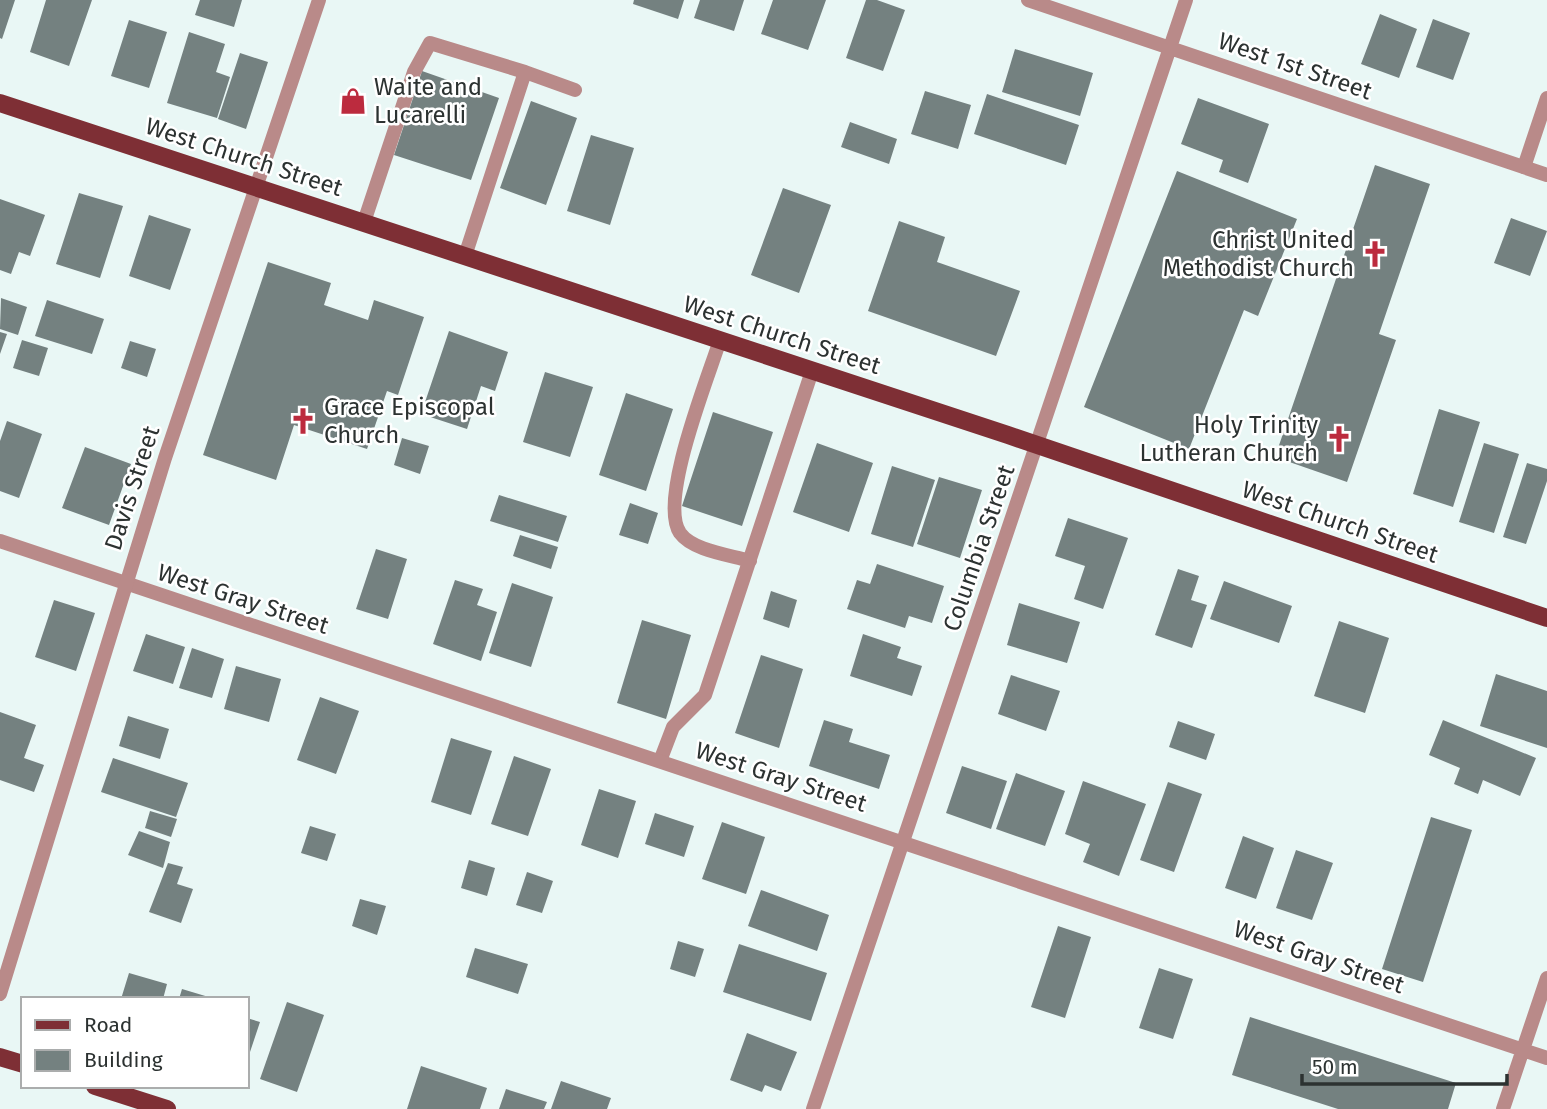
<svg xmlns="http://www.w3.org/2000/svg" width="1547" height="1109" viewBox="0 0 1547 1109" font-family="'Fira Sans',sans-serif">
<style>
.building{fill:#748180}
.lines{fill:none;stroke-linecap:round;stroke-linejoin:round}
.service{stroke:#b98a89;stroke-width:14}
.minor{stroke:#b98a89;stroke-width:14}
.tertiary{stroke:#b98a89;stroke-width:14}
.primary{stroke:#7e2f35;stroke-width:18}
.labels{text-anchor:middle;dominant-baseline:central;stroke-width:5;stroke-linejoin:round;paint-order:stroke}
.street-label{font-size:24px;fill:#2c3231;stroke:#fff}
.poi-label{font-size:24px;fill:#2c3231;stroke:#fff;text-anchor:start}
</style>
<rect width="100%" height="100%" fill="#e9f7f5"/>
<path class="building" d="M0,0H15L2,39L0,38Z
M46,0H92L69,66L30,52Z
M200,0H242L234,27L195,15Z
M634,0H684L678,19L633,4Z
M700,0H744L734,31L694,18Z
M773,0H826L808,50L761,34Z
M866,0H877L905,10L883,71L846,58Z
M1380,14L1417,29L1399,78L1361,64Z
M1433,19L1470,33L1453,80L1416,67Z
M129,20L167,32L149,88L111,76Z
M189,32L225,44L216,72L230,77L217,118L167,103Z
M1015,49L1093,73L1080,116L1002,92Z
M240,53L268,62L246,129L218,119Z
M422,71L499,98L471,180L394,155Z
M925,91L971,105L958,149L911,134Z
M987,94L1079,125L1066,165L974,134Z
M1198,98L1269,124L1248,183L1219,172L1223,160L1181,144Z
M531,101L577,118L546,205L500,188Z
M850,122L897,139L889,164L841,147Z
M591,135L634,148L610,225L567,211Z
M1375,165L1430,184L1379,334L1396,340L1347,482L1275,457Z
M1177,171L1297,219L1258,316L1244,310L1189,449L1084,407Z
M783,188L831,205L799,293L751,275Z
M79,193L123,206L100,278L56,264Z
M0,199L45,215L30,256L19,252L11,274L0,270Z
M149,215L191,229L170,290L129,276Z
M1511,218L1547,231L1530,276L1494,263Z
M899,221L945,237L937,262L1020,291L996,356L868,311Z
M268,262L331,283L324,305L368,320L374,300L424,317L398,395L387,391L367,449L294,425L276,480L203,455Z
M1,298L27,307L18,335L0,329Z
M47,300L104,319L92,354L35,336Z
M449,331L508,352L495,391L481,386L467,429L421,414Z
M0,332L7,334L0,354Z
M22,340L48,348L39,376L13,368Z
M130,341L156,349L147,377L121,368Z
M545,372L593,387L570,457L523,442Z
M626,393L673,409L646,491L599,475Z
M1439,409L1480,422L1453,507L1413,494Z
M713,412L773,432L742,526L682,506Z
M7,421L42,434L19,498L0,491V441Z
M402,438L429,446L420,474L394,465Z
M817,443L873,463L849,532L793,512Z
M1484,443L1519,454L1494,533L1459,522Z
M85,447L131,464L109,525L62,508Z
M1527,463L1547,469V481L1526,544L1503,537Z
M892,466L935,480L913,547L871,534Z
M939,477L982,490L960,558L917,544Z
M499,495L567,516L558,542L490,521Z
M630,503L658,513L648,544L619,535Z
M1068,518L1128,538L1103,609L1074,599L1085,566L1055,556Z
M520,535L558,547L551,569L513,556Z
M376,549L407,559L388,619L356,609Z
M877,564L944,586L932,623L909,616L905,628L847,609L857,580L870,584Z
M1178,569L1199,576L1191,600L1207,605L1192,648L1155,635Z
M455,580L483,589L477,605L497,612L481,661L433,644Z
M1224,581L1292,606L1279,643L1210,619Z
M512,583L553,597L531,667L489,653Z
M771,591L797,600L789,628L763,619Z
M54,600L95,613L76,671L35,657Z
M1019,603L1080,622L1067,663L1007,645Z
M642,620L691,635L666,719L617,703Z
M1339,621L1389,638L1365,713L1314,696Z
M146,634L185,647L173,684L133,671Z
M863,634L901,647L897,658L922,666L912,696L850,676Z
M192,648L224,659L212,698L179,688Z
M761,655L803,669L779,748L735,733Z
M236,666L281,679L269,722L224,709Z
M1496,674L1547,691V748L1480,726Z
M1011,675L1060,691L1046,731L998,714Z
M320,697L359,711L336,774L297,760Z
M0,712L36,725L24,758L44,765L34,792L0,780Z
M128,716L169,729L160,759L119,746Z
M824,720L853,729L849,742L890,755L879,789L809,766Z
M1443,720L1536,758L1520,796L1483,780L1478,794L1454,784L1460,768L1429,755Z
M1178,721L1215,734L1206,760L1169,747Z
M451,738L492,751L471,815L431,802Z
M514,756L551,769L528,836L491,824Z
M113,758L188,783L176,817L101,792Z
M962,766L1007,781L991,829L946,813Z
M1016,773L1065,791L1045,846L996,829Z
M1083,781L1146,804L1119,876L1083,862L1090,844L1065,834Z
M1168,782L1202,794L1174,872L1140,860Z
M599,789L636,801L618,858L581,845Z
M150,811L177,819L171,837L145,828Z
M655,813L694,826L684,857L645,844Z
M1431,817L1472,830L1423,982L1382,969Z
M722,822L765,837L746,894L702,879Z
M310,826L336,834L327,861L301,853Z
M139,831L170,842L163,868L128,855Z
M1243,836L1274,848L1256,899L1225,888Z
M1296,850L1333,863L1312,920L1276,908Z
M469,860L495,868L487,896L461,888Z
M168,863L183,867L177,884L193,889L181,923L149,912Z
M527,872L553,881L542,913L516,905Z
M761,890L829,915L817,951L748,926Z
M360,899L386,906L377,935L352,926Z
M1058,926L1091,937L1065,1018L1031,1007Z
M678,941L704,949L695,977L670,969Z
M739,944L827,973L811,1021L723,992Z
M475,948L528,964L518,994L466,977Z
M1159,968L1193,979L1173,1039L1139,1028Z
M129,973L167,984L163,999H121Z
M182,989L212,998V999H179Z
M287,1002L324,1015L297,1092L260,1079Z
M1250,1017L1456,1083L1448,1109H1338L1232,1075Z
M247,1018L260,1022L247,1061Z
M747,1033L797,1052L781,1091L765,1085L762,1092L730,1080Z
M421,1066L487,1088L480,1109H407Z
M561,1081L611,1098L607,1109H551Z
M506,1089L547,1102L544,1109H499Z"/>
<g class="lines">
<path class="service" d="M525,72L575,90
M1524,167L1547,98
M364,222L414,72L430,43L525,72L465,256
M720,340C708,378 658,501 680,533C693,551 731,555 750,561
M660,761L673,727L705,695L812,371"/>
<path class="minor" d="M1028,0L1547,175
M0,541L1547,1058
M813,1109L1186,0
M1503,1109L1547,978"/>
<path class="tertiary" d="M0,994L165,458L319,0"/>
<path class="primary" d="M0,103L1008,435L1547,618
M0,1057L23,1064
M95,1086L167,1109"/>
</g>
<defs>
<symbol id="shop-bare" viewBox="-9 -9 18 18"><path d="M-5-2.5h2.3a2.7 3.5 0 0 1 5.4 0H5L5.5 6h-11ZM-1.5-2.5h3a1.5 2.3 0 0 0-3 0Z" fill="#bc2b3e" stroke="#fff" stroke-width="2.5" paint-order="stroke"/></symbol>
<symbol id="church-bare" viewBox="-9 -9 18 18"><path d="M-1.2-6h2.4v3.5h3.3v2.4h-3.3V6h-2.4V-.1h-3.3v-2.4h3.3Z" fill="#bc2b3e" stroke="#fff" stroke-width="2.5" paint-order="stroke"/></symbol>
</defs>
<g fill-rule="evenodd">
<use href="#shop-bare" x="334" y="82" width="38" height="38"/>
<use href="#church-bare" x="1356" y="235" width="38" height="38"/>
<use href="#church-bare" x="284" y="402" width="38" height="38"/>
<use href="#church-bare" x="1320" y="420" width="38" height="38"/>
</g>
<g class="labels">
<g class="street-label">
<text transform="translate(1295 66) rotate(19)">West 1st Street</text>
<text transform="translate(244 157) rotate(18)">West Church Street</text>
<text transform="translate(782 335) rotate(18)">West Church Street</text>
<text transform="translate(132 488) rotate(-72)">Davis Street</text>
<text transform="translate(1340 522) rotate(19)">West Church Street</text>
<text transform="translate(979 548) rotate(-71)">Columbia Street</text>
<text transform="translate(243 599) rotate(18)">West Gray Street</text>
<text transform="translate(781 777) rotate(18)">West Gray Street</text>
<text transform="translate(1319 957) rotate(19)">West Gray Street</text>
</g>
<g class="poi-label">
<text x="374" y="87">Waite and<tspan x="374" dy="28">Lucarelli</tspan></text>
<text x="1354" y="240" text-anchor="end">Christ United<tspan x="1354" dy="28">Methodist Church</tspan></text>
<text x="324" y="407">Grace Episcopal<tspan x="324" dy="28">Church</tspan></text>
<text x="1318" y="425" text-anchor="end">Holy Trinity<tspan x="1318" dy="28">Lutheran Church</tspan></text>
</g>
</g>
<rect x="21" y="997" width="228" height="91" fill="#ffffff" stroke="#abadad" stroke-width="2"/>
<rect x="35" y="1020" width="35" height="10" fill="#7e2f35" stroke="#abadad" stroke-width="2"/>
<text x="84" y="1032" font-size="21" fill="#2c3231">Road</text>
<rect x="35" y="1050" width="35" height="21" fill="#748180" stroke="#abadad" stroke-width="2"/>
<text x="84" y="1067" font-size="21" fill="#2c3231">Building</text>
<path d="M1302 1074v10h205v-10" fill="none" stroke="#2c3231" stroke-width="3.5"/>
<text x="1312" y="1074" font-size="21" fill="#2c3231" stroke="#ffffff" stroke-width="5" paint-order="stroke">50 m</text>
</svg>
